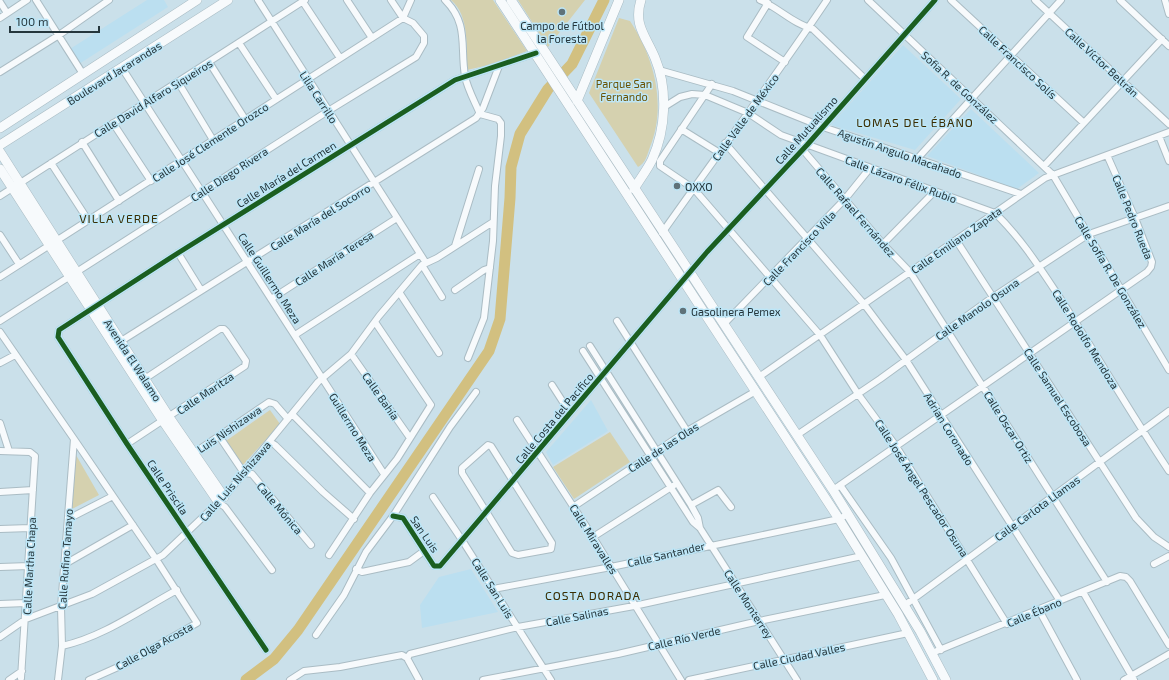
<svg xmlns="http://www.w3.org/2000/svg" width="1169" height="680" viewBox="0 0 1169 680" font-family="'Exo 2',sans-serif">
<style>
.built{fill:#bbdff0}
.green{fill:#d5d1af}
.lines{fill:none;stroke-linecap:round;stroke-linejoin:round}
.river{stroke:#d2c080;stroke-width:11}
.street-casing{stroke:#aabcc4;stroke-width:8}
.secondary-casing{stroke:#aabcc4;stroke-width:10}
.street{stroke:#f7fafc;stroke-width:6}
.secondary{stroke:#f7fafc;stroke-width:9}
.cycleway-casing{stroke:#bde6f7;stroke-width:8}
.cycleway{stroke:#1b5e20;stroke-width:5}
.poi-dot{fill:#5f7279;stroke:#bde6f7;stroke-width:1.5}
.labels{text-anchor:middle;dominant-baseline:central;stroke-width:3;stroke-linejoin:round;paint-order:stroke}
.poi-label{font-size:11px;fill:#25363c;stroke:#bde6f7;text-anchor:start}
.street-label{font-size:11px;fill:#25363c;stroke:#bde6f7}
.park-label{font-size:11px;fill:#6a5304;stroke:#bde6f7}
.neighbourhood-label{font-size:12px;letter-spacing:1px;fill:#3b2e03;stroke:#bde6f7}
</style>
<rect width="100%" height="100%" fill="#cae0ea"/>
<path class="built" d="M147,0H164L168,7L79,64L70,49Z
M903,45L961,99L915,150L831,125Z
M971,109L1039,173L1017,189L927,156Z
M591,400L608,431L553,465L546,452Z
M471,569L498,612L422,628L420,605L439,577Z"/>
<path class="green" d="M451,0H493L527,51L493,64L467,70C466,48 470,16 451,0Z
M518,0H585L548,47Z
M619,18L630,21C654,57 667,105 650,147C647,155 646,163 638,167L589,93Z
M270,410L280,424L243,465L226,441Z
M610,432L630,462L574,499L553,467Z
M76,455L99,495L72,509Z"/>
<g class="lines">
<path class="river" d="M246,680L274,659L298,630L489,351L500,319L510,198L511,167L520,134L548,89L572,64L604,0"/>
<defs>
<path id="street" d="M36,0L83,74
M258,0L426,263
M347,0L372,38
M445,0C469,24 460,46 465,76C467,88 475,102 480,114L498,119L501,123V136L495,186L493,241L484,318L468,358
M760,0C779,8 793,24 813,29L865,79
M868,0L1053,175L1169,370
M951,0L1084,123
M1035,0L1169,124
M1120,0L1169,46
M1165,0L1169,14
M0,2L7,13
M303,2L340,58
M768,3L747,37L785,62
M0,18L27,0
M239,43L276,99
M209,62L245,119
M122,68L384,474
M659,70L733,91L823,127L1021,194
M0,72L59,35L109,0
M178,82L213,140
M712,84L660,161V166L694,189L820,335L858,394L896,446L1007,624
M664,107L680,97L692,94L705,95L748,113L781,135L995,213C1021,238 1040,268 1060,298C1097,355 1131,414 1169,471
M113,123L151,181
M681,129L718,152
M1159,136L1169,161
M82,142L119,201
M725,143L864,304L906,360L1060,601
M803,150L883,244L910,272L1107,582
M917,159L1061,0
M51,163L88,220
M1044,166L1162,39
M0,196L305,0
M662,233C717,155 774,79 827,0
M0,235L19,264
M956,240L1136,518L1154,537L1169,547
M883,244L935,191
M455,246L479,169
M178,253L201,290
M422,265L442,297
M0,277L403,18L411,0
M455,290L484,270L490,268
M399,292L439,353
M271,299L397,218
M0,321L328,111L416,57L424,43V36L413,23L403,18L391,0
M617,321L687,431
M724,324L845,199L870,168
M0,332L74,439L61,607L62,646L58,680
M295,335L420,254
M118,343L476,118L483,108L499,66
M590,346L691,505L698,518L700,528
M583,351L693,522L700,528L797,680
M351,354L410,438
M0,363L15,355
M759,377L1045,178L1169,132
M552,385L570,413
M292,414L370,493
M517,420L593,537L681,680
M0,423L9,451
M797,435L880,379L993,297L1089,234L1169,206
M219,436L244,473L252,474L311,545
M74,439L156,559L197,623L127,663L89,680
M270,442L275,445L323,492L354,519
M127,444L245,366L246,361L226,331L224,329H220L143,380
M488,445L491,446L552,543L551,549L518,555L512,553L462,473V468Z
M0,451L30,452L35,456L21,678
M191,455L269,402L275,404L288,419
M840,485L891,558L941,650
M833,490L1147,272L1151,267L1152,262L1135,218L1107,155
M0,492L33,490
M433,497L462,540L551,680
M219,503L225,507L272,570
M691,505L718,490L731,507
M573,507L687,431L756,391
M393,516L403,518L434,566H440L707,252L807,145L935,0
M68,519L113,496
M0,529L30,528
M593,537L673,486
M329,555L370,493L397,459L431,405L375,322
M65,564L133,525
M1154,564L1169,556
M0,567L29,566
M356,569L362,572L409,562L424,551
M493,589L611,567L839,519L848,514
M1083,592L1134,680
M0,604L26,603
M905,605L1169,411
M1039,610L1077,680
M316,635L344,595L366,552L393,516L450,427L476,392
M0,637L26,619L92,594L163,555L224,497L318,382L351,354L379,316L422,265L437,258L493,222
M62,646C103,637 140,610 177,590
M266,650L127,444L58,337L59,330L178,253L455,80L536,53
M932,653L1120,576L1126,577L1130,581L1169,645
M407,658L410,654L518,627L634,606L862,556
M407,658L419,680
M9,680L22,671
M290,680L304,671L340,667L402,655L407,658
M483,680L618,654L759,621L885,595
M689,680L908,633
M1124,680L1169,654"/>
<path id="secondary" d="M500,0L839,519L898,614L933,680
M511,0L833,490L920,631L946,680
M577,101L619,0
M0,128L197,0
M0,145L228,0
M0,152L169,417L224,497
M0,169L163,421L219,503
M634,189C640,179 647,170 652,160C666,129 668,89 655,58C646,36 633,25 641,0"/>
</defs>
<use href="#street" class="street-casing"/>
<use href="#secondary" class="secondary-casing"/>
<use href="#street" class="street"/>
<use href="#secondary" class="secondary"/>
<defs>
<path id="cycleway" d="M393,516L403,518L434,566H440L707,252L807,145L935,0
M266,650L127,444L58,337L59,330L178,253L455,80L536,53"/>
</defs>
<use href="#cycleway" class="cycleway-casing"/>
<use href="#cycleway" class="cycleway"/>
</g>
<g class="poi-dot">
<circle cx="562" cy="12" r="4"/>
<circle cx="677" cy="186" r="4"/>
<circle cx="683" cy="311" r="4"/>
</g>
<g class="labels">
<g class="poi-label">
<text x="562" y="25" text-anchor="middle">Campo de Fútbol<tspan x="562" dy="13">la Foresta</tspan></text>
<text x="685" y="186">OXXO</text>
<text x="691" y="311">Gasolinera Pemex</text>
</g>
<g class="street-label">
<text transform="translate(1018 62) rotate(43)">Calle Francisco Solís</text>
<text transform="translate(1102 62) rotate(43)">Calle Víctor Beltrán</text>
<text transform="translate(114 73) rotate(-32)">Boulevard Jacarandas</text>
<text transform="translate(960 87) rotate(43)">Sofia R. de González</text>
<text transform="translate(319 97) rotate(57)">Lilia Carrillo</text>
<text transform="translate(153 98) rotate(-32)">Calle David Alfaro Siqueiros</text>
<text transform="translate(745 117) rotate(-54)">Calle Valle de México</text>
<text transform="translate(806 130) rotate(-48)">Calle Mutualismo</text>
<text transform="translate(210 142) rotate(-33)">Calle José Clemente Orozco</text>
<text transform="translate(900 153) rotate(19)">Agustín Angulo Macahado</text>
<text transform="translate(229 174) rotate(-33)">Calle Diego Rivera</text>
<text transform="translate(286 174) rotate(-32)">Calle María del Carmen</text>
<text transform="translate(901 179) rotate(20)">Calle Lázaro Félix Rubio</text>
<text transform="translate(856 212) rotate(49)">Calle Rafael Fernández</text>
<text transform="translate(320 217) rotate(-32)">Calle María del Socorro</text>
<text transform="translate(1133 217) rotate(68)">Calle Pedro Rueda</text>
<text transform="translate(956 240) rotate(-35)">Calle Emiliano Zapata</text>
<text transform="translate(799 248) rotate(-46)">Calle Francisco Villa</text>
<text transform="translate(334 258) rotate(-33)">Calle María Teresa</text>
<text transform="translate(1111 272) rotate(59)">Calle Sofía R. De González</text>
<text transform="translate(270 278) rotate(57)">Calle Guillermo Meza</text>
<text transform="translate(977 309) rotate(-35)">Calle Manolo Osuna</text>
<text transform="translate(1086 339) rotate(58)">Calle Rodolfo Mendoza</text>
<text transform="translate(133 360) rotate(57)">Avenida El Walamo</text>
<text transform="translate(205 393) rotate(-34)">Calle Maritza</text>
<text transform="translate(381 396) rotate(55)">Calle Bahía</text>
<text transform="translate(1058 397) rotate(57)">Calle Samuel Escobosa</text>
<text transform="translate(554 418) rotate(-50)">Calle Costa del Pacifico</text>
<text transform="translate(353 427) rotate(58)">Guillermo Meza</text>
<text transform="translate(1009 427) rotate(58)">Calle Oscar Ortiz</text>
<text transform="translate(229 429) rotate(-34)">Luis Nishizawa</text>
<text transform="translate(949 429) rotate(58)">Adrian Coronado</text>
<text transform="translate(663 447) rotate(-33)">Calle de las Olas</text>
<text transform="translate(235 481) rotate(-49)">Calle Luis Nishizawa</text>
<text transform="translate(168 487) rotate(56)">Calle Priscila</text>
<text transform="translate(922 488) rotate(57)">Calle José Ángel Pescador Osuna</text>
<text transform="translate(280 508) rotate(50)">Calle Mónica</text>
<text transform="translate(1037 508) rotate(-36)">Calle Carlota Llamas</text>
<text transform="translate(425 534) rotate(56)">San Luis</text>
<text transform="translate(594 539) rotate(58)">Calle Miravalles</text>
<text transform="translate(666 554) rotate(-13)">Calle Santander</text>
<text transform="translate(65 559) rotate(-86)">Calle Rufino Tamayo</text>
<text transform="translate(29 566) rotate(-87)">Calle Martha Chapa</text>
<text transform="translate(493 588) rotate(58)">Calle San Luis</text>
<text transform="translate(749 604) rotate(57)">Calle Monterrey</text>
<text transform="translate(1034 612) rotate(-23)">Calle Ébano</text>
<text transform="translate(577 616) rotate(-11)">Calle Salinas</text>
<text transform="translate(684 638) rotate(-13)">Calle Río Verde</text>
<text transform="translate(154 646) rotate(-29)">Calle Olga Acosta</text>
<text transform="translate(799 656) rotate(-12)">Calle Ciudad Valles</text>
</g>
<g class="park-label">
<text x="624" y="83">Parque San<tspan x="624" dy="13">Fernando</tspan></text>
</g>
<g class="neighbourhood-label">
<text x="915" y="122">LOMAS DEL ÉBANO</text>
<text x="119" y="218">VILLA VERDE</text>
<text x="593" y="595">COSTA DORADA</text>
</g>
</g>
<path d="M10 26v6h89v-6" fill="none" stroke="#25363c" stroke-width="2"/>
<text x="16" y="26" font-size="12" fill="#25363c" stroke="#bde6f7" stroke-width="3" paint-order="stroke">100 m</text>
</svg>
